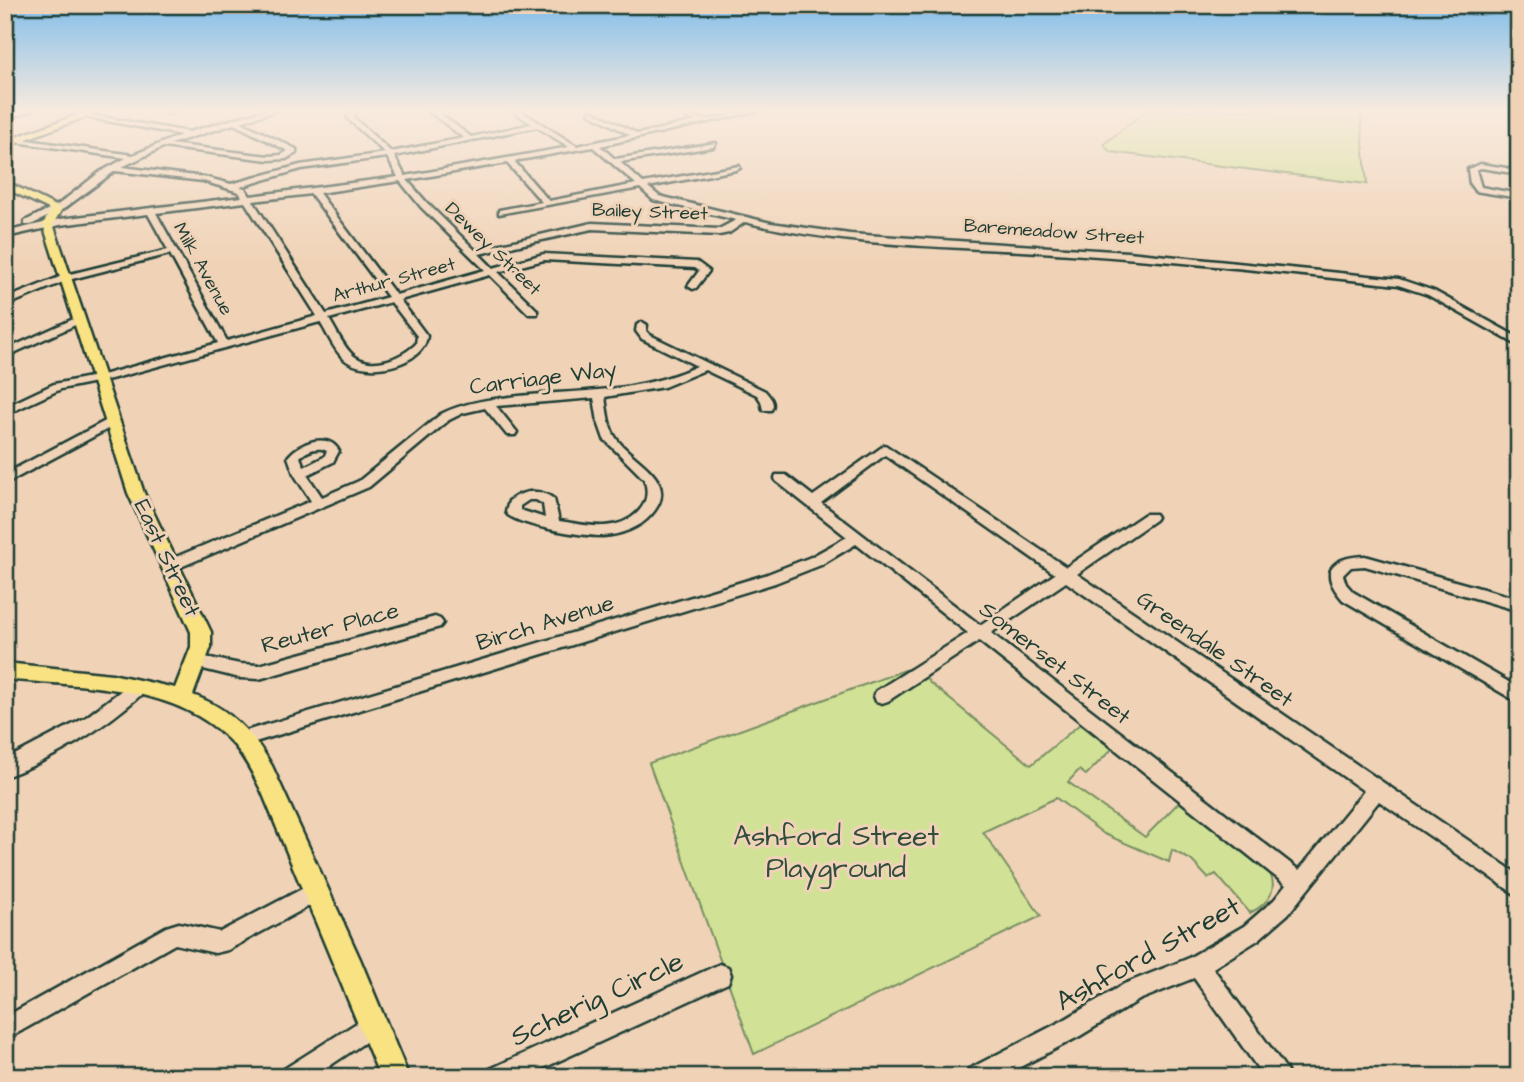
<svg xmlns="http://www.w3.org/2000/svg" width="1524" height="1082" viewBox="0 0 1524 1082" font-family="'Architects Daughter',sans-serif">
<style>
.green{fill:#d1e195;stroke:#788f64;stroke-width:2}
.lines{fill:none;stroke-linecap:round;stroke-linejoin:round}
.minor-casing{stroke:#1f3d34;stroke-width:5}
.major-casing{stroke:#1f3d34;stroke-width:5}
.minor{fill:#f0d3b7;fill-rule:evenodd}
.major{fill:#f8e281;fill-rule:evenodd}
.labels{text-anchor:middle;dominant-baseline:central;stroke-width:6;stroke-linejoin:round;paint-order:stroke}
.far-street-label{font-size:19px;fill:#1f3d34;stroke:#f0d3b7}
.street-label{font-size:23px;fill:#1f3d34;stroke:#f0d3b7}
.near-park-label{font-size:28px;fill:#314d3e;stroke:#f0d3b7}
.near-street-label{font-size:28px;fill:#1f3d34;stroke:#f0d3b7}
</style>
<rect width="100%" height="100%" fill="#f0d3b7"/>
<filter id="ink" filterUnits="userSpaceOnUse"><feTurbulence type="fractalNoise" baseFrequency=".0143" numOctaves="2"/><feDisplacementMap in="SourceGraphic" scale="14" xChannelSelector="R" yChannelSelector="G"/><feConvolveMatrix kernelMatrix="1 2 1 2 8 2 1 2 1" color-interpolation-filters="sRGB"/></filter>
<g filter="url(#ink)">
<path class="green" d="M1147,110H1360L1367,184L1110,152L1104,144Z
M916,666L930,683L1031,765L1080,724L1112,749L1086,775L1079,770L1068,782L1145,837L1180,801L1268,870C1280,889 1268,904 1250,913L1216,874L1208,878L1191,860L1172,850L1169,862L1104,834L1056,798L983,832L1041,916L754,1054L649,763Z"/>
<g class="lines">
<defs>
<path id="minor" d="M22,110H33L5,120V116Z
M168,110H177L170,114L167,112Z
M265,110H277L241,122L296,149V153L286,159L269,160L163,147L122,167L204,177L231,184L300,165L385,153L347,118L351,110H358L353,117L391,152L464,138L427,110H435L471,137L532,124L511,110H519L577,146L630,135L589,113L590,110L638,134L696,121L670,110C683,110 692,118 703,119C716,121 743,110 761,110L600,146L615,159L716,143L713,147L620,162L643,183L739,166L740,168L736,170L648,187L659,196L771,223L850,234L1128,252L1399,279L1434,291L1519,338V346L1428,295L1398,285C1284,273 1169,260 1055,253C952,246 845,247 745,222L729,233L719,235L592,229L479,254L493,268L544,254L697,262L709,271L696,288L693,289L688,286L699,271L695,268L544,260L498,272L537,310V314H529L490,275L400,300L427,336C424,366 365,378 344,359C334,350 327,333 320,322L111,379L61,389L5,415V407L54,384L106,374L218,343L170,254L68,280L5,306V299L62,276L168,250L148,214L60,225L6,237L5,232L60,219L242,197L239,192L203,181L115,171L65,208L31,225H25V221L59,204L100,172L126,158L16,142L13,138L133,155L181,135L86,117L84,114L189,132ZM234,124L288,151L281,155L269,156L170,144ZM537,127L569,147L405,176L394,156ZM593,147L636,184L549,201L514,161ZM387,157L398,177L250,196L245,188L240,187L301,169ZM507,163L542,202L499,210V214L640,188L653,200L736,220L719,229L592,223L475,250L427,203L407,180ZM400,181L421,207L485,270L396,295L319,193ZM311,194L388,297L326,314L253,201ZM245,202L317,316L227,341L156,213ZM391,302L417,336L416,344C401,358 373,370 354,356C344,348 336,330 329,319Z
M1481,164L1519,170V174L1481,168L1476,170L1481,187L1519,194V198L1475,191L1470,184L1468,169Z
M80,316L84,317V321L5,357V350Z
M642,322L647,325L646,331L650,335L765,391C770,397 776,403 771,410H763L761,401L757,395L705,370L664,387L605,397C607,410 608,427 616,438C631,461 683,480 651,515C640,528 620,535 603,536C582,536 525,527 508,515L506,512L509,501C523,490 539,488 554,499L559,521C574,523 589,527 604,526C630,525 655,506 644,479L604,439L598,422L594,398L496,406L517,432L515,435H507L485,408L463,413L449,420L369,487L176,569H166L164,565L166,561L311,501L294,474L288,457C298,443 329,431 339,451L333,462L307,475L322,497L359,481L441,414C465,402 492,399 519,396C580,390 640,393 697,366L642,339L636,331L637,325ZM322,449L327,451L324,457L304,467L300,457C307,451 313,448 322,449ZM529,500H536L543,504L545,518L520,510V506Z
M113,417L117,418L119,421L117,424L5,484V474Z
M885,445L1066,567L1145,514H1155L1157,517L1155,520L1077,574L1519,875V897L1379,801L1288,914L1258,940L1213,968L1286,1069L1289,1077H1264L1194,978L1139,1000L1080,1036L1001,1077H966L969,1069L1064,1020L1124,984L1187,959L1244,926L1274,900L1286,885L979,641L888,701L882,703L876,701L874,696L876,691L968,633L856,544L821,565L775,583L242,746L236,744L233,739L236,734L242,732L765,575L811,557L847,537L776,481L775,478L776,475H786L813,496ZM885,455L1055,574L980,625L821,503ZM1066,582L1364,791L1299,870L991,633Z
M1365,556L1519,599V611L1365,566L1351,567L1343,575L1346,584L1353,592L1519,688V703L1343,600C1318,572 1331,557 1365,556Z
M435,617L440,619L443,623L440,627L259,679L240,678L195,667L189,666L187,661L189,656L195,655L240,664L259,665Z
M137,681L143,683L145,688L143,693C104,728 55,759 5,777V760L85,718L131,683Z
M317,881L324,884L327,891L324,898L228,950L215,953L175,944L5,1040V1017L166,927L179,923L220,932Z
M720,964L728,967L731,975L728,983L524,1077H487L490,1069Z
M374,1012L382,1015L385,1023L382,1031L313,1077H281L284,1069Z"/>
<path id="major" d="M91,110H104L5,147V141Z
M5,181L62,209L53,224L144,493L211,632V647L193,695C229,708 253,733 272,766L360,959L409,1077H380L262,792C254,776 246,759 234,745C179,683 81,687 5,679V663L112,674L175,688L191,647V632L128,493L43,224L51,210L5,188Z"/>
</defs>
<use href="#minor" class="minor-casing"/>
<use href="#major" class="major-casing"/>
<use href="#minor" class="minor"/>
<use href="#major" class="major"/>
</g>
</g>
<linearGradient id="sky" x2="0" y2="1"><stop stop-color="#83beea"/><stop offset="0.42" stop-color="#f8ebdf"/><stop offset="1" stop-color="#f8ebdf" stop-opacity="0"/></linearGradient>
<rect width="1524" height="262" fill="url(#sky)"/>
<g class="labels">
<g class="far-street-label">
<text transform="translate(650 212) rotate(2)">Bailey Street</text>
<text transform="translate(1054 232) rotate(4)">Baremeadow Street</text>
<text transform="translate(493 249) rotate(44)">Dewey Street</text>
<text transform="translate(203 269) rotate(61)">Milk Avenue</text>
<text transform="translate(394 280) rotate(-15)">Arthur Street</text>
</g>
<g class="street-label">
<text transform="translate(543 378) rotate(-7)">Carriage Way</text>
<text transform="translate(167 558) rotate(65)">East Street</text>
<text transform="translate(545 623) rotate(-17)">Birch Avenue</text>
<text transform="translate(330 628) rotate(-15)">Reuter Place</text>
<text transform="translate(1215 649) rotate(35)">Greendale Street</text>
<text transform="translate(1055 663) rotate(38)">Somerset Street</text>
</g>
<g class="near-park-label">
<text x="836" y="836">Ashford Street<tspan x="836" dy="32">Playground</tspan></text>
</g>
<g class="near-street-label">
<text transform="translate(1148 954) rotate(-29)">Ashford Street</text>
<text transform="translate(597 999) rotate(-25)">Scherig Circle</text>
</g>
</g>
<rect width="1524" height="1082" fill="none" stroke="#f0d3b7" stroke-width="28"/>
<rect x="14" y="14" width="1496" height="1054" fill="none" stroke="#1f3d34" stroke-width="2.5" filter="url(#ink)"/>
</svg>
